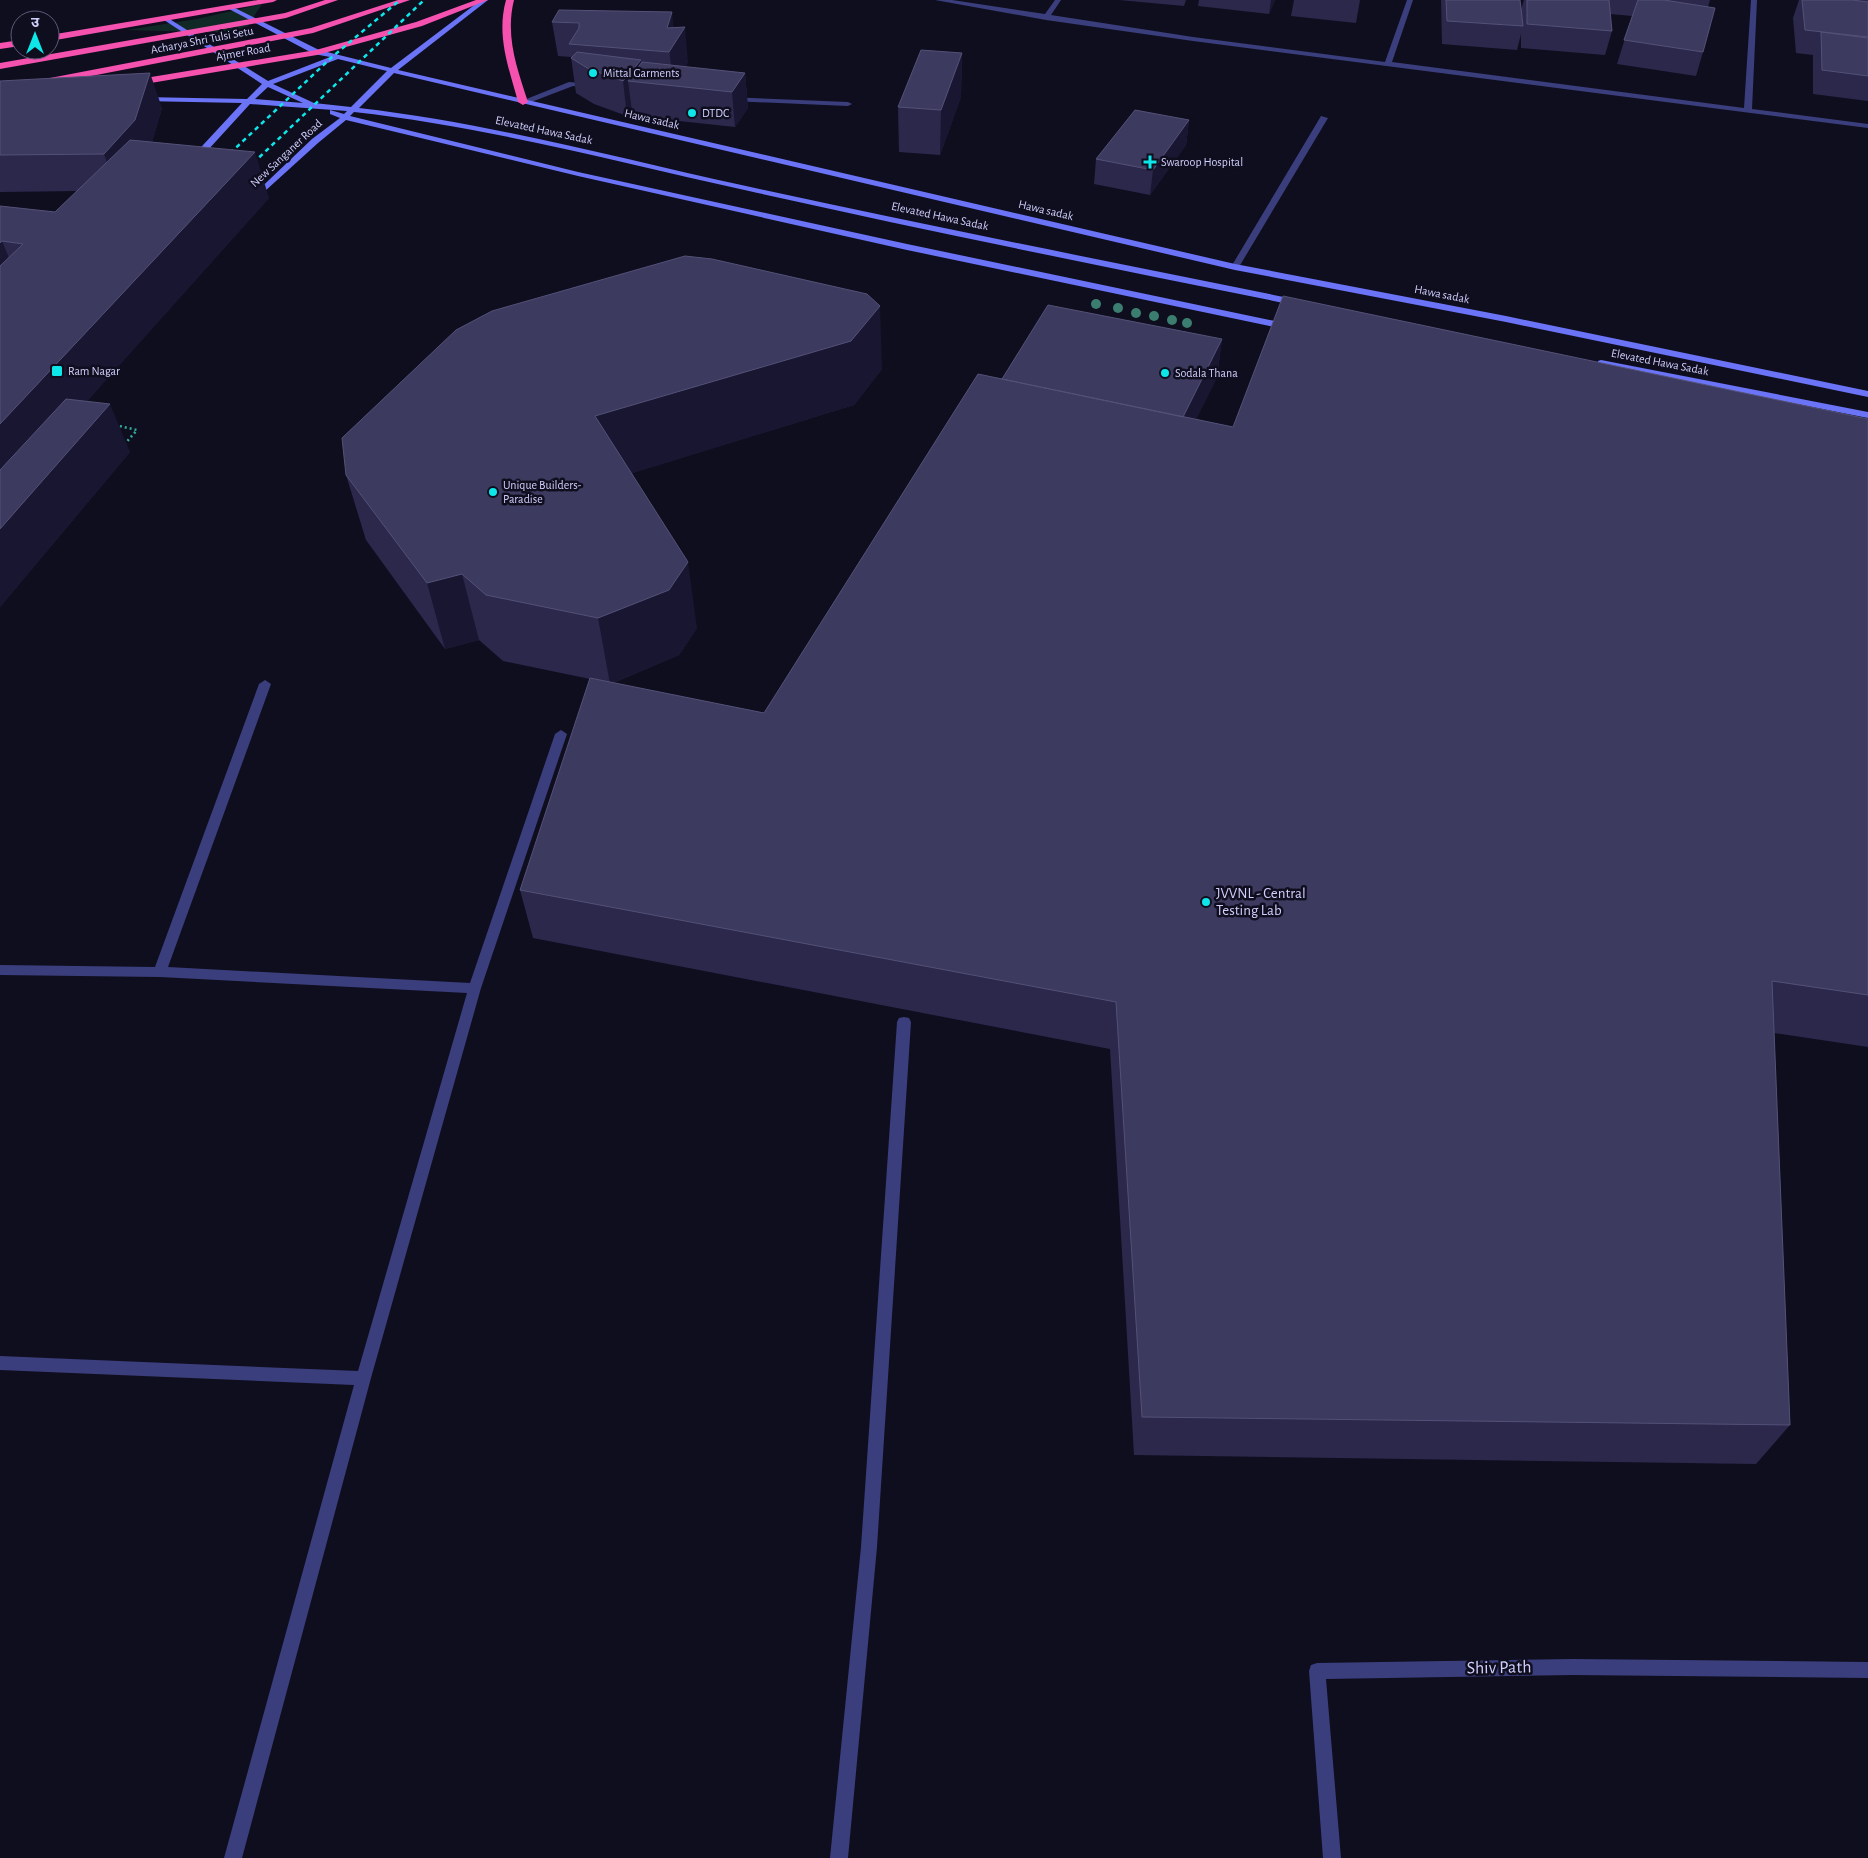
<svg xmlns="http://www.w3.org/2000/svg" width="1868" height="1858" viewBox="0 0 1868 1858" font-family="'Alegreya Sans','Noto Sans Devanagari',sans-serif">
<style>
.green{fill:#112926}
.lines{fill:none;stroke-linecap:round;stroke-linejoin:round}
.path{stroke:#34ab9a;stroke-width:2.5;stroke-dasharray:2 3;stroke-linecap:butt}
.street{fill:#3b3e7c;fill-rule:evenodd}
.secondary{fill:#6b74f7;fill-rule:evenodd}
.highway{fill:#f551ae;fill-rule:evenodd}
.rail{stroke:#0de7ea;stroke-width:2.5;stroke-dasharray:4.5 4;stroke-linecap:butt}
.tree{fill:#3b7d6e}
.wall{fill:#2b284c}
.shaded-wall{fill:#191632}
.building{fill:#3d3a5f;stroke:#545178}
.poi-dot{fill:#0de7ea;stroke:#0f0e1f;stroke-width:2}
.labels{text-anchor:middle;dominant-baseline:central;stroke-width:5;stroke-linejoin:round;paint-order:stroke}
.far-street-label{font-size:12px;fill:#d0cffc;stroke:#0f0e1f}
.far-poi-label{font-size:12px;fill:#d0cffc;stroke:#0f0e1f;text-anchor:start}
.poi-label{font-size:15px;fill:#d0cffc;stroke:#0f0e1f;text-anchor:start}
.near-street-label{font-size:18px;fill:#d0cffc;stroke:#0f0e1f}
</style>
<rect width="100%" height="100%" fill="#0f0e1f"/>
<path class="green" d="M262,4L243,33L127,30L197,19Z"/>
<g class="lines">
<path class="path" d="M115,425L137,430L123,446"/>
<path class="street" d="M935,0H952L1045,14L1055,0H1061L1051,15L1193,37L1385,62L1407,0H1413L1392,62L1744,108L1751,0H1757L1752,109L1868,124V128L1193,41L1046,20Z
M569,82L592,84L596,86L592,88L573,86L526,104L519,102Z
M728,97L848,102L852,104L848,106L731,101L727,99Z
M1321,116L1328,118L1239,267L1232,269L1231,267Z
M265,680L271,684L168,967L470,983L555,734L561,730L567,734L481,988L371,1378L242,1858H224L354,1385L0,1370V1356L358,1371L467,993L160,977L0,975V965L155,967L259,684Z
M904,1017L909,1018L911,1022L877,1547L848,1858H830L861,1547L897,1022L899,1018Z
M1572,1659L1868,1662V1678L1572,1675L1326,1679L1341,1858H1323L1309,1671L1311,1665L1317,1663Z"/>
<path class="secondary" d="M481,0H488L398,70L1235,264L1506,316L1868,391V397L1506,322L1235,270L394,73L359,108C490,123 617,158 746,186C930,226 1115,263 1299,300L1303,303L1299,306C1115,269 932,232 749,191C618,162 488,127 354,112L350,116L578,172L907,244L1289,324L1293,327L1289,330L907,250L578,176L346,120L318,143L254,201H251V197L312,139L340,118L330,114V110L344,114L347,111L250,104L197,162H194L190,160L191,158L242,103L142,101L138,99L142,97L247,99L262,84L164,20V18H168L268,81L330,57L314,54L229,9V7H233L319,50L391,68ZM338,59L387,71L351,107L314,103L273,84ZM268,87L303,103L255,99Z
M1601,360L1868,412V418L1598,365V361Z"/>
<path class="highway" d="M258,0H277L273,2L50,41V35Z
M325,0H338L286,18L0,69V63L285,13Z
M398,0H410L313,33L50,84L46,81L50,78L311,28Z
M476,0H488L422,26L317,55L133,86L129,83L133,80L316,50L416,22Z
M506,0H514C505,36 517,68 528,102L523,105L518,102C509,68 496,36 506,0Z
M20,40V46L0,49V43Z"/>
<path class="rail" d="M224,159L332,57L400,0
M247,169L424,0"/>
</g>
<g class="tree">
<circle cx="1096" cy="304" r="5"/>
<circle cx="1118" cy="308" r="5"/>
<circle cx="1136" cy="313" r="5"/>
<circle cx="1154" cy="316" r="5"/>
<circle cx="1172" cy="320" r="5"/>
<circle cx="1187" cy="323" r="5"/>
</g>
<path class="wall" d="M1119,0H1186L1184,6Z
M1199,0H1275L1269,14L1198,6Z
M1294,0H1360L1356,23L1291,16Z
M1441,0H1520L1521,9L1524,0H1710L1708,7L1703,52L1696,76L1617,64L1632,16L1610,14L1612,31L1605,55L1521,48V34L1517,50L1442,44Z
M1799,0H1868V101L1813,94V55L1796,53L1793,18Z
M552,22L673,28L688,62L685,67L745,73L748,108L735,127L632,116V111L627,116L594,104L576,93L571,57L558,56Z
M962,53L961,97L940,155L899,152L898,107Z
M0,81L162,108L152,142L269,198L87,401L130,452L0,607V206L55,212L77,191L0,192Z
M1189,120L1186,145L1150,195L1094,184L1096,159Z
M1222,339L1217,377L1196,419L1233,427L1868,419V1047L1774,1033L1790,1425L1756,1464L1134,1455L1110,1049L533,938L520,890L590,679L503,661L479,640L445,649L366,540L346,475L882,369L854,405L632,473L697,628L679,655L613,683L764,713L1001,379Z"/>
<path class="shaded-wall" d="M1271,0H1275L1269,14Z
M672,12L675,42L685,27L688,62L673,86L667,28Z
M962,53L961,97L940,155L941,110Z
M641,60L644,83L628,81L632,111L627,116L623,81Z
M150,73L162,108L148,156L117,190L104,154Z
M745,73L748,108L735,127L732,92Z
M1189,120L1186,145L1150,195L1153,170Z
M255,152L269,198L0,499V424Z
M2,241L22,289L0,311V243Z
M880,306L882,369L854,405L607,481L595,416Z
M1222,339L1217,377L1178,455L1183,417Z
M110,404L130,452L0,607V529Z
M688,562L697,628L679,655L610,684L598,618Z
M462,574L479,640L445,649L427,583Z"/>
<path class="building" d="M1446,0H1520L1523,26L1447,21Z
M1527,0H1609L1612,31L1527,24Z
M1638,0H1664L1715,8L1703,52L1624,40Z
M1802,0H1852L1868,2V37L1805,30Z
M559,10L672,12L667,28L685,27L669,52L569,44L579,28V23L552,22Z
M1821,32L1868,38V76L1822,70Z
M921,50L962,53L941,110L898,107Z
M577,52L641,60L623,81L589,69L571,58Z
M642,62L745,73L732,92L628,81Z
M150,73L135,120L104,154L0,155V81Z
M1135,110L1189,120L1153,170L1096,159Z
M130,140L255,152L0,424V266L23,244L2,241L0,243V206L55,212Z
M685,256L712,259L867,294L880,306L851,341L595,416L688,562L669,590L598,618L486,595L462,574L427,583L346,475L342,438L456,330L492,311Z
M1283,296L1868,419V995L1772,981L1790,1425L1142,1417L1116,1002L520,890L590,678L764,713L978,374L1233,427Z
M1048,305L1222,339L1183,417L1002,379Z
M66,399L110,404L0,529V470Z"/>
<g class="poi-dot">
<circle cx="593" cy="73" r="5"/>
<circle cx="692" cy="113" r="5"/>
<path d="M1147.5 154.5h5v5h5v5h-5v5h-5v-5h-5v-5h5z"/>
<rect x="51" y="365" width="12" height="12" rx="2.5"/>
<circle cx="1165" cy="373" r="5"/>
<circle cx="493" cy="492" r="5"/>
<circle cx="1206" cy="902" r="5"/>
</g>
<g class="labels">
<g class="far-street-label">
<text transform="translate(202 40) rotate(-11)">Acharya Shri Tulsi Setu</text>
<text transform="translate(243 52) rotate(-10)">Ajmer Road</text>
<text transform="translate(652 119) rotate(13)">Hawa sadak</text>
<text transform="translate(544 130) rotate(12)">Elevated Hawa Sadak</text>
<text transform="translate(286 153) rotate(-43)">New Sanganer Road</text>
<text transform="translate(1046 210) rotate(13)">Hawa sadak</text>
<text transform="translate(940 216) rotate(12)">Elevated Hawa Sadak</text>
<text transform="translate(1442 294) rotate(11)">Hawa sadak</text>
<text transform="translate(1660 362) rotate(11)">Elevated Hawa Sadak</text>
</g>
<g class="far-poi-label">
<text x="603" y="73">Mittal Garments</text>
<text x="702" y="113">DTDC</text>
<text x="1161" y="162">Swaroop Hospital</text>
<text x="68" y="371">Ram Nagar</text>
<text x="1175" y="373">Sodala Thana</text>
<text x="503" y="485">Unique Builders-<tspan x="503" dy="14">Paradise</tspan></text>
</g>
<g class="poi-label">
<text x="1216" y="893">JVVNL - Central<tspan x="1216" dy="17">Testing Lab</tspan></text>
</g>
<g class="near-street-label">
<text transform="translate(1499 1668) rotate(-1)">Shiv Path</text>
</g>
</g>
<g transform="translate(35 35)"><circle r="24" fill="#0f0e1f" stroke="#5c5b77"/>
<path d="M0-4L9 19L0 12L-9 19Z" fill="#0de7ea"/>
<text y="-8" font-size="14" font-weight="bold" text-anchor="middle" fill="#d0cffc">उ</text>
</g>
</svg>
